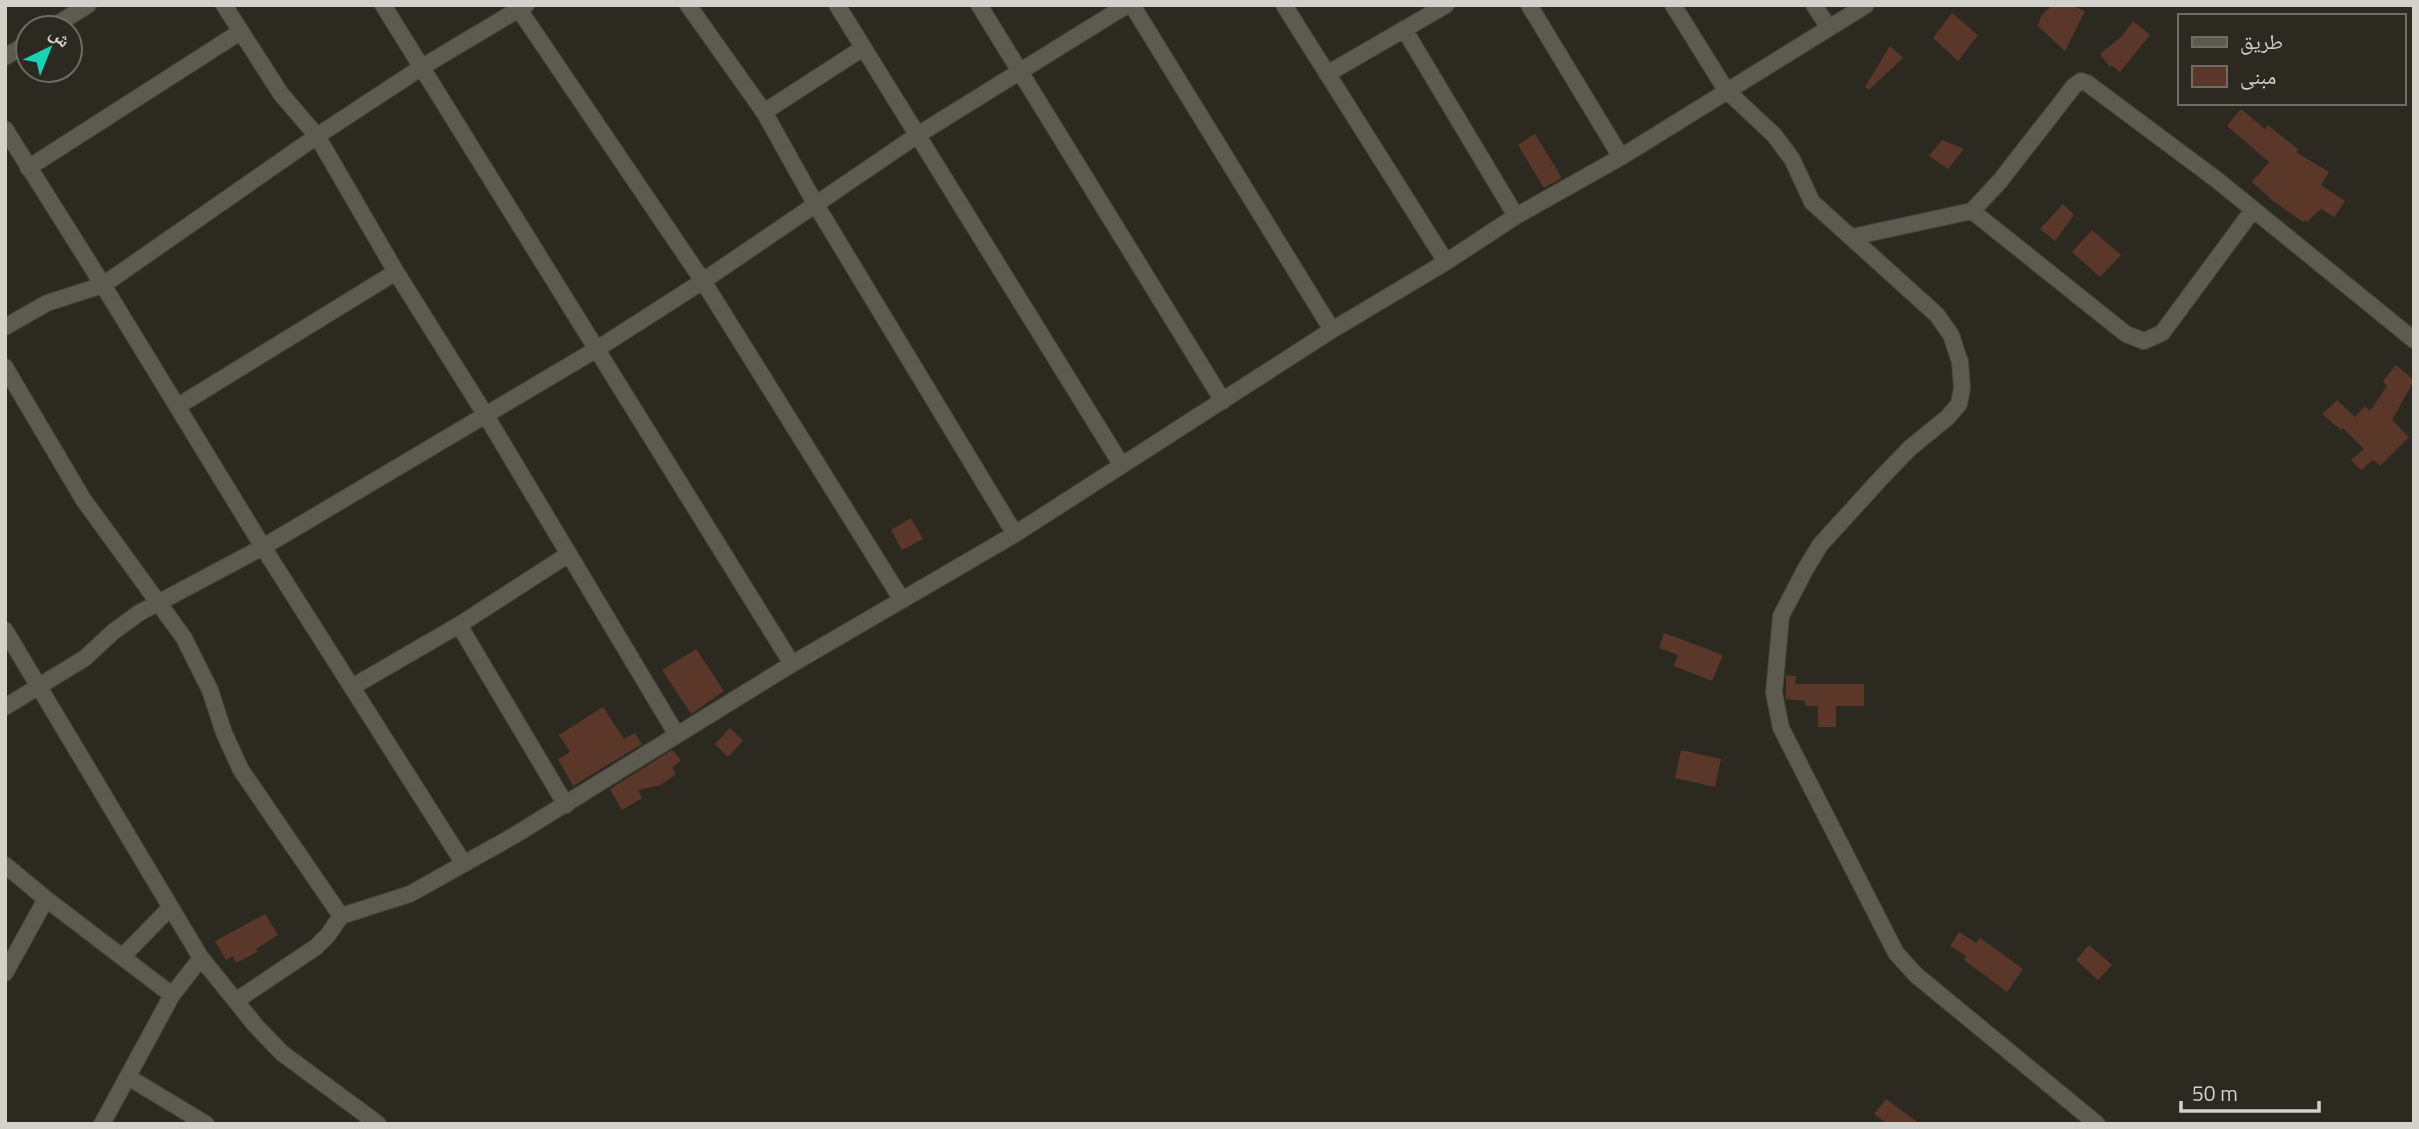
<svg xmlns="http://www.w3.org/2000/svg" width="2419" height="1129" viewBox="0 0 2419 1129" font-family="'Titillium Web','Noto Naskh Arabic',sans-serif">
<style>
.building{fill:#5b372a}
.lines{fill:none;stroke-linecap:round;stroke-linejoin:round}
.minor-casing{stroke:#46433c;stroke-width:18}
.minor{stroke:#5d5a50;stroke-width:16}
</style>
<rect width="100%" height="100%" fill="#2b2920"/>
<path class="building" d="M2052,5H2070L2085,11L2065,51L2038,26L2041,16Z
M1952,13L1978,35L1958,61L1933,38Z
M2133,21L2150,35L2120,72L2112,66L2110,67L2100,54L2121,37Z
M1890,46L1903,58L1869,90L1865,87Z
M2241,109L2265,129L2268,125L2299,150L2296,152L2329,172L2321,185L2345,201L2334,217L2321,209L2307,222L2305,220L2303,222L2273,201L2252,182L2269,162L2227,126Z
M1535,134L1562,178L1544,188L1518,145Z
M1942,140L1964,149L1948,169L1929,156Z
M2063,204L2074,215L2055,241L2040,229Z
M2092,230L2121,255L2100,277L2072,252Z
M2396,365L2414,380L2392,420L2409,437L2380,466L2373,460L2361,470L2351,460L2364,449L2343,428L2341,430L2322,414L2337,400L2355,417L2365,406L2370,411L2387,386L2383,381Z
M911,518L923,539L902,550L891,530Z
M1664,633L1723,655L1712,681L1674,666L1678,655L1659,648Z
M696,649L724,691L691,714L662,670Z
M1786,675L1796,676L1795,684H1864V706H1836V727H1818V706H1806L1805,701L1786,699Z
M603,707L624,739L635,733L642,744L573,786L558,759L570,752L559,735Z
M730,728L743,741L728,757L715,744Z
M672,750L681,760L672,768L676,774L661,785L638,790L642,798L622,810L610,789Z
M1681,750L1721,759L1715,787L1675,778Z
M265,914L278,935L256,949L257,952L236,963L233,956L226,960L215,941Z
M1959,932L1976,943L1980,938L2023,969L2007,992L1964,960L1966,956L1950,946Z
M2089,945L2112,965L2098,980L2076,960Z
M1886,1099L1920,1124H1887L1874,1114Z"/>
<g class="lines">
<defs>
<path id="minor" d="M224,5L281,94L317,136L396,272L485,414L677,735
M383,5L792,664
M516,5L703,281L902,600
M688,5L764,112L816,205L1015,534
M837,5L1121,464
M979,5L1223,401
M1132,5L1332,330
M1284,5L1446,262
M1529,5L1621,157
M1673,5L1726,90L1774,135L1792,159L1812,202L1937,315L1951,335L1960,362L1962,388L1959,404L1948,417L1910,448L1882,477L1820,545L1805,570L1781,616L1774,693L1781,728L1896,953L1916,975L2097,1124
M1814,5L1829,28
M51,28L88,5
M1404,29L1516,216
M5,57L28,43
M1327,74L1446,5
M764,112L863,48
M5,129L103,285L263,547L464,864
M28,168L240,32
M1972,211L2126,334L2144,341L2162,333L2253,210
M1852,237L1972,211L2000,181L2074,86L2081,81L2087,83L2217,180L2414,340
M5,327L47,303L103,285L317,136L422,67L526,5
M5,367L83,499L184,638L210,690L224,733L241,770L341,916
M178,406L396,272
M459,625L566,805
M5,630L201,958L256,1026L282,1053L378,1124
M352,687L459,625L569,554
M5,707L85,658L113,632L139,613L263,547L597,349L703,281L916,136L1127,5
M5,865L46,899L172,995
M122,957L170,908
M5,973L46,899
M237,1000L316,947L328,935L341,916L410,894L515,835L792,664L1015,534L1332,330L1446,262L1516,216L1621,157L1866,5
M128,1077L206,1124
M102,1124L172,995L201,958"/>
</defs>
<use href="#minor" class="minor-casing"/>
<use href="#minor" class="minor"/>
</g>
<rect width="2419" height="1129" fill="none" stroke="#d3d1cc" stroke-width="14"/>
<rect x="2178" y="14" width="228" height="91" fill="#2b2920" stroke="#6e6c65" stroke-width="2"/>
<rect x="2192" y="37" width="35" height="10" fill="#5d5a50" stroke="#6e6c65" stroke-width="2"/>
<text x="2240" y="49" font-size="21" fill="#d3d1cc">طريق</text>
<rect x="2192" y="66" width="35" height="21" fill="#5b372a" stroke="#6e6c65" stroke-width="2"/>
<text x="2240" y="84" font-size="21" fill="#d3d1cc">مبنى</text>
<g transform="translate(49 49) rotate(43)"><circle r="33" fill="#2b2920" stroke="#6e6c65" stroke-width="2"/>
<path d="M0-5L12 26L0 18L-12 26Z" fill="#17d5b2"/>
<text y="-10" font-size="19" font-weight="bold" text-anchor="middle" fill="#d3d1cc">ش</text>
</g>
<path d="M2181 1101v10h138v-10" fill="none" stroke="#d3d1cc" stroke-width="3.5"/>
<text x="2192" y="1101" font-size="21" fill="#d3d1cc" stroke="#2b2920" stroke-width="5" paint-order="stroke">50 m</text>
</svg>
